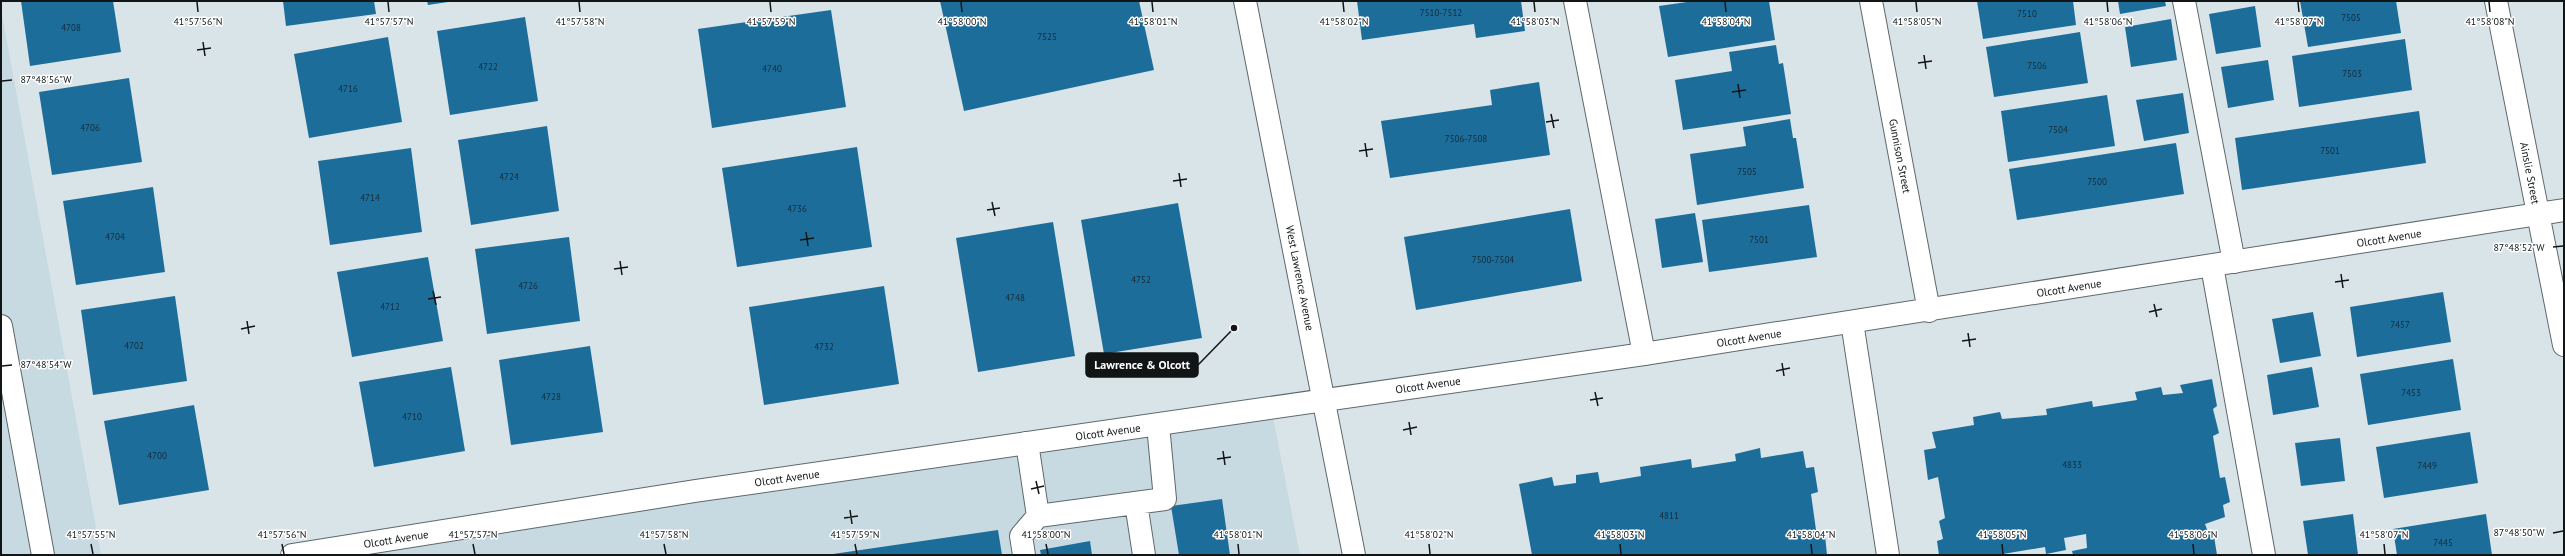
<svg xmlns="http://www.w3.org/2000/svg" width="2565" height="556" viewBox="0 0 2565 556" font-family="'PT Sans',sans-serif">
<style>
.built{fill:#c7dae1}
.building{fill:#1d6d9b}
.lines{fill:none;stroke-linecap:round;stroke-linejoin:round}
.lane-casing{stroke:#5e686c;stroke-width:24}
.street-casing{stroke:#5e686c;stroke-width:24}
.secondary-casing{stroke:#5e686c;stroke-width:24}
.lane{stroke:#fff;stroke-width:22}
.street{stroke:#fff;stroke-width:22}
.secondary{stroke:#fff;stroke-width:22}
.ticks{fill:none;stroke:#111516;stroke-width:1.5}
.labels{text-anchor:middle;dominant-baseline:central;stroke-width:3;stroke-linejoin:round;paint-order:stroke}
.number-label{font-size:9px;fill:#142b37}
.street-label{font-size:11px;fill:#111516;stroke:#fff}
.ticks-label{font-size:10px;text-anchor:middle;fill:#111516;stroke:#fff;stroke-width:3;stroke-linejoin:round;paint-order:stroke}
.leader{fill:none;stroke:#111516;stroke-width:1.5}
.callout-dot{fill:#111516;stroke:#fff;stroke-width:1.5}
.callout{fill:#111516;stroke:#111516;stroke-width:1.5}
.callout-label{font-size:12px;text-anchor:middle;font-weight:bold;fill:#fff}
</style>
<rect width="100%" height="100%" fill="#d9e4e8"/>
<path class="built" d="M1,9L101,555H1Z
M1273,417L1300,555H332Z"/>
<path class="building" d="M21,1H113L121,52L30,66Z
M283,1H374L376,14L286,26Z
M427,1H448V2L428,5Z
M940,1H1139L1154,70L964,111Z
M1357,1H1521L1525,31L1476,38L1474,24L1362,40Z
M1694,1H1769L1775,40L1668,57L1659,6Z
M1977,1H2073L2076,25L1983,39Z
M2118,1H2165L2166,6L2120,14Z
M2300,1H2396L2401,33L2308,47Z
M2255,6L2261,47L2216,54L2209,14Z
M831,10L846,107L712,128L698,29Z
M525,17L538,101L450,115L437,31Z
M2171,19L2177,60L2131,67L2125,27Z
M2080,32L2088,83L1994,97L1986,47Z
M388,37L402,122L309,138L294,54Z
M2405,39L2412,90L2299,107L2292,56Z
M1776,45L1779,64L1783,63L1791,114L1683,130L1675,80L1732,71L1729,52Z
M2268,60L2274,100L2228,108L2221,67Z
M129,78L142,162L52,175L39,92Z
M1539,82L1550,155L1390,178L1381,121L1492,105L1490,90Z
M2183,93L2189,133L2144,141L2136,100Z
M2107,95L2115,146L2008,162L2001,111Z
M2419,111L2426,163L2242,190L2235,138Z
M1790,119L1793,138H1796L1804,188L1697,205L1690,154L1746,146L1743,127Z
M547,126L559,211L471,225L458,140Z
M2176,143L2184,194L2017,220L2009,169Z
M857,147L872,247L737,267L722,168Z
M411,148L422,232L330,245L318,161Z
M153,187L165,272L76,285L63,201Z
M1178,203L1202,338L1104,354L1081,220Z
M1809,205L1817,257L1709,272L1702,220Z
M1570,209L1582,281L1416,310L1404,237Z
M1695,213L1703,262L1662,268L1655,219Z
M1053,222L1075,356L978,372L956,238Z
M569,237L580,321L487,334L475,249Z
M428,257L443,341L352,357L337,272Z
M884,286L899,384L764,405L749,307Z
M2443,292L2451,342L2357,357L2350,307Z
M175,296L187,381L93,395L81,310Z
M2313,312L2321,356L2280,363L2272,319Z
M590,346L603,432L511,445L499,360Z
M2453,359L2461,410L2368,425L2360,374Z
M451,367L465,451L374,467L359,382Z
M2312,367L2319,407L2273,415L2267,375Z
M2212,379L2217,406L2213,409L2219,433L2213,436L2220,478L2225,477L2230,502L2223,505L2225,517L2205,524L2208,532L2213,530L2217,555H2073L2072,551L2087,548L2086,534L2064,538L2066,550L2046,554L2045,547L1997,555H1939L1937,541L1943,539L1939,521L1945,518L1938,477L1928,480L1924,450L1936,448L1932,432L1974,425L1973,417L2000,412L2002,419L2047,415L2046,409L2092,401L2093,407L2137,400L2135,392L2161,387L2163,395L2183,393L2180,385Z
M194,405L209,490L119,505L104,421Z
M2470,432L2478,483L2384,498L2376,447Z
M2340,438L2345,481L2301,486L2295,443Z
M1760,448L1761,458L1803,451L1806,468L1814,467L1818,492L1811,494L1817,537L1825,535L1827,555H1532L1519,484L1552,477L1554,486L1576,483V475L1598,472L1600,483L1641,476L1640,467L1691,459L1692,468L1736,461L1735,454Z
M1222,499L1230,555H1179L1171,506Z
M2353,514L2358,555H2308L2303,521Z
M2486,514L2492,555H2397L2393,529Z
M998,530L1002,555H833V554Z
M1090,541L1092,555H1041L1040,550Z"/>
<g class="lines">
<defs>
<path id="lane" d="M1575,1L1644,354
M2184,1L2234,262
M2212,266L2264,555
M1852,322L1888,555
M1,326L43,555
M1027,443L1038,516L1165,499L1158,425
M1136,503L1144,555
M1024,555L1021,536L1038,516"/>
<path id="street" d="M1871,1L1929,311
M2496,1L2564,345
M292,555L695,491L1644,354L2564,210"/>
<path id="secondary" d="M1245,1L1354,555"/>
</defs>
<use href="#lane" class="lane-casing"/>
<use href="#street" class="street-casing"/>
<use href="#secondary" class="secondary-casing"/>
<use href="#lane" class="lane"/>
<use href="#street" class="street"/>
<use href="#secondary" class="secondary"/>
</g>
<path class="ticks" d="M197,2L198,12M388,2L389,12M579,2L580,12M770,2L771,12M961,2L962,12M1152,2L1153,12M1343,2L1344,12M1534,2L1535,12M1725,2L1726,12M1916,2L1917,12M2107,2L2108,12M2298,2L2299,12M2489,2L2490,12M203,42L205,56M197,50L211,48M1924,55L1926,69M1918,63L1932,61M2,81L12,80M1738,84L1740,98M1732,92L1746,90M1551,114L1554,128M1546,122L1559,120M1365,143L1367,157M1359,151L1373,149M1179,173L1181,187M1173,181L1187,179M992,202L995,216M987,210L1000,208M806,232L808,246M800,240L814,238M2553,247L2563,246M620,261L622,275M614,269L628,267M2341,274L2343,288M2335,282L2349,280M433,291L436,305M428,299L441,297M2154,304L2157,317M2149,312L2162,309M247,321L249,334M241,329L255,326M1968,333L1970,347M1962,341L1976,339M1782,363L1784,376M2,366L12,365M1776,371L1790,368M1595,392L1598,406M1590,400L1603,398M1409,422L1411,435M1403,430L1417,427M1223,451L1225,465M1217,459L1231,457M1036,481L1039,494M1031,489L1044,486M850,510L852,524M844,518L858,516M2553,533L2563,531M91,544L93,554M282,544L284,554M473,544L475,554M664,544L666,554M855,544L857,554M1046,544L1048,554M1238,544L1239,554M1429,544L1430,554M1620,544L1621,554M1811,544L1812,554M2002,544L2003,554M2193,544L2194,554M2384,544L2385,554"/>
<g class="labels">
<g class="number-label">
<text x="1441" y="12">7510-7512</text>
<text x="2027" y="13">7510</text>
<text x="2351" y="17">7505</text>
<text x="71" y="27">4708</text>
<text x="1047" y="36">7525</text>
<text x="2037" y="65">7506</text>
<text x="488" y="66">4722</text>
<text x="772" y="68">4740</text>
<text x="2352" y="73">7503</text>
<text x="348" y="88">4716</text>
<text x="90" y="127">4706</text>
<text x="2058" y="129">7504</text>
<text x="1466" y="138">7506-7508</text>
<text x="2330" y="150">7501</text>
<text x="1747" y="171">7505</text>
<text x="509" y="176">4724</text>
<text x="2097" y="181">7500</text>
<text x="370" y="197">4714</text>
<text x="797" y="208">4736</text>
<text x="115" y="236">4704</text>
<text x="1759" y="239">7501</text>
<text x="1493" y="259">7500-7504</text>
<text x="1141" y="279">4752</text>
<text x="528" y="285">4726</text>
<text x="1015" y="297">4748</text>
<text x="390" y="306">4712</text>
<text x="2400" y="324">7457</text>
<text x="134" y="345">4702</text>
<text x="824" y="346">4732</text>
<text x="2411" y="392">7453</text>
<text x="551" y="396">4728</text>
<text x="412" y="416">4710</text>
<text x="157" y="455">4700</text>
<text x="2072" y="464">4833</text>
<text x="2427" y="465">7449</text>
<text x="1669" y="515">4811</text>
<text x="2443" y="542">7445</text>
</g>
<g class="street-label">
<text transform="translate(1900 156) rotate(79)">Gunnison Street</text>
<text transform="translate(2530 173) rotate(79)">Ainslie Street</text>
<text transform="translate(2389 238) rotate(-9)">Olcott Avenue</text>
<text transform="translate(1300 278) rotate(79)">West Lawrence Avenue</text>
<text transform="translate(2069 288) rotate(-9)">Olcott Avenue</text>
<text transform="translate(1749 338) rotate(-9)">Olcott Avenue</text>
<text transform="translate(1428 385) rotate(-8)">Olcott Avenue</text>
<text transform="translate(1108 432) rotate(-8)">Olcott Avenue</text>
<text transform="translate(787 478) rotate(-8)">Olcott Avenue</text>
<text transform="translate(396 539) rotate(-9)">Olcott Avenue</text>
</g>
</g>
<g class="ticks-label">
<text x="2490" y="25">41°58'08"N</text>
<text x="198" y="25">41°57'56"N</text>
<text x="389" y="25">41°57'57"N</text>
<text x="580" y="25">41°57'58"N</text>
<text x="771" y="25">41°57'59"N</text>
<text x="962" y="25">41°58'00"N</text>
<text x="1153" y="25">41°58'01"N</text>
<text x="1344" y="25">41°58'02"N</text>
<text x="1535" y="25">41°58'03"N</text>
<text x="1726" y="25">41°58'04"N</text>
<text x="1917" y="25">41°58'05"N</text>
<text x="2108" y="25">41°58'06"N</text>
<text x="2299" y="25">41°58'07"N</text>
<text x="46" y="83">87°48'56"W</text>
<text x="2519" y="251">87°48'52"W</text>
<text x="46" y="368">87°48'54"W</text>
<text x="2519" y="536">87°48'50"W</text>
<text x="91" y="538">41°57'55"N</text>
<text x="282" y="538">41°57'56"N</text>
<text x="473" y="538">41°57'57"N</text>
<text x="664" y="538">41°57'58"N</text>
<text x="855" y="538">41°57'59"N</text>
<text x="1046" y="538">41°58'00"N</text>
<text x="1238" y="538">41°58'01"N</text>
<text x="1429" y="538">41°58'02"N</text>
<text x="1620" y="538">41°58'03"N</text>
<text x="1811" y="538">41°58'04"N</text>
<text x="2002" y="538">41°58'05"N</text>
<text x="2193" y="538">41°58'06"N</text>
<text x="2384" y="538">41°58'07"N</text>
</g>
<path class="leader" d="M1234 328L1198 365"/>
<circle class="callout-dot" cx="1234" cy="328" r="4"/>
<rect class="callout" x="1086" y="353" width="112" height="24" rx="4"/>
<g class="callout-label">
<text x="1142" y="369">Lawrence &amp; Olcott</text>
</g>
<rect width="2565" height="556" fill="none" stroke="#111516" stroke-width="4"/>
</svg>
